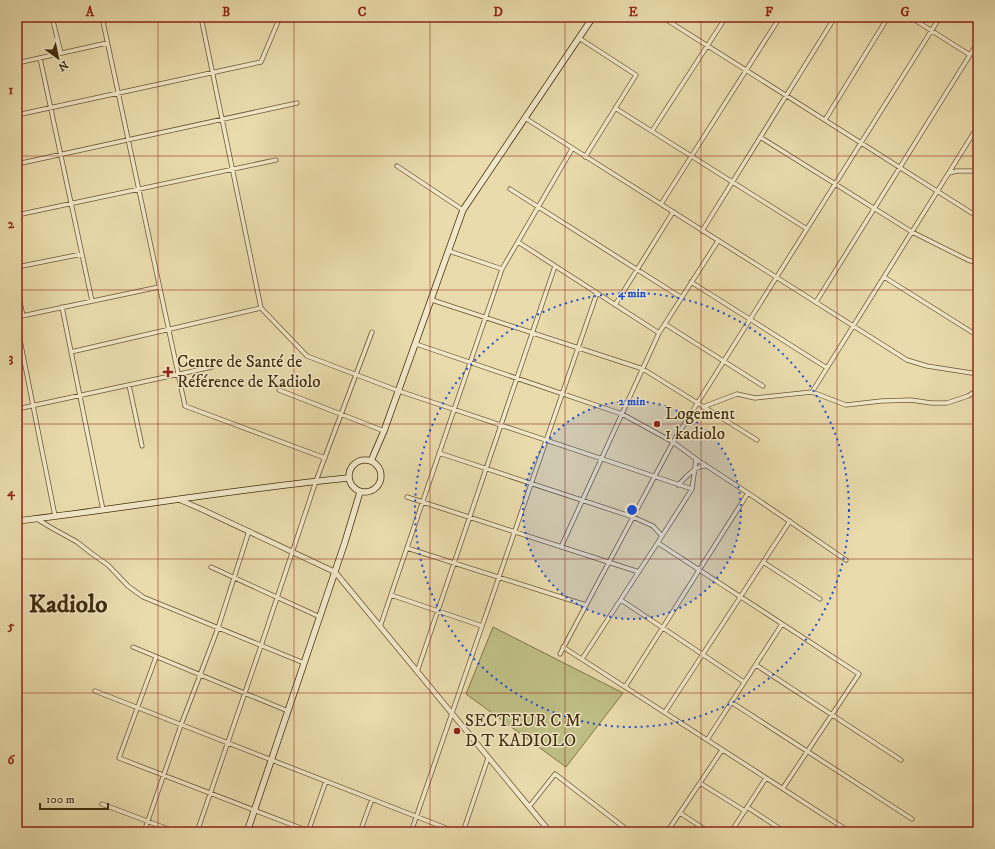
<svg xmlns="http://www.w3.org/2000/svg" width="995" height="849" viewBox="0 0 995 849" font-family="'IM FELL DW Pica',serif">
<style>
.green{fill:#bebe84;stroke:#807648}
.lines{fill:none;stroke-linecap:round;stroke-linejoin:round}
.minor-casing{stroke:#6c5835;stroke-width:5}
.tertiary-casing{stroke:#6c5835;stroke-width:6}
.secondary-casing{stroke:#422d0d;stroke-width:7}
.minor{stroke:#f1e8c9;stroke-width:3.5}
.tertiary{stroke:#f1e8c9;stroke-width:4.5}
.secondary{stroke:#f1e8c9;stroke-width:5.5}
.grid{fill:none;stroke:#8f2418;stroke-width:1;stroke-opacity:0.55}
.ring{fill:none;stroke:#1d4ed8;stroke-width:2;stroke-dasharray:2 4}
.poi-dot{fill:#8f2418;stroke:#f1e8c9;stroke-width:1.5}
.labels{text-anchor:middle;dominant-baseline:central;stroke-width:3;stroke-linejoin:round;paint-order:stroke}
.poi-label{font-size:17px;fill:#422d0d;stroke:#f1e8c9;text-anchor:start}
.town-label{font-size:25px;font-weight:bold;fill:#422d0d;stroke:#f1e8c9}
.centre{fill:#1d4ed8;stroke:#f1e8c9;stroke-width:2}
.ring-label{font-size:12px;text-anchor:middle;font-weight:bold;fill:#1d4ed8;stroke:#f1e8c9;stroke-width:3;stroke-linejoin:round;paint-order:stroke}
.neatline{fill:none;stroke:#8f2418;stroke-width:1.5}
.grid-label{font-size:13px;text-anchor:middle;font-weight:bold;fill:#8f2418}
</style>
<rect width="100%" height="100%" fill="#e9dbac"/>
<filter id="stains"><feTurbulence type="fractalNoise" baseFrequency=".005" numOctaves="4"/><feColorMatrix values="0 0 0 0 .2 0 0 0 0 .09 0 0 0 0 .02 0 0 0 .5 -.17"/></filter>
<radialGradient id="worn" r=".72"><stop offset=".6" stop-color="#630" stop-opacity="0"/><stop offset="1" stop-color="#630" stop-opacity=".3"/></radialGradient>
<path class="green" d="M493,627L623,693L566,767L466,694Z"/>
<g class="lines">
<defs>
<path id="minor" d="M52,17L61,53
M102,17L185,406L325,458
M201,17L261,308L307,356L399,391L692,489
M662,17L978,217
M910,17L970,55
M579,38L636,75L585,157
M40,58L92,301
M17,63L107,43
M615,108L807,229
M17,115L261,62L280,17
M525,118L907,360L927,366L978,374
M825,120L888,17
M652,131L726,17
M760,137L912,232L968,260L978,263
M17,164L297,103
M397,166L463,210
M949,173L957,171H978
M510,189L682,298
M661,204L780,17
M17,215L276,160
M702,231L835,17
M518,242L659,333
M449,251L502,269
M17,267L82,254
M884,277L978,336
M691,282L827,368
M17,288L23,316
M432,300L643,369L757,440
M816,302L978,42
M615,305L673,212
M62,307L103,510
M17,317L159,287
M665,324L763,386
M17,325L55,516
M416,344L622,414L673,442L696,459L748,493L846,560
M71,352L261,308
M129,385L142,446
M279,390L384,431
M812,392L978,126
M703,407L737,394L755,398L812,392L846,405L881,401L911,400L931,403H947L968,396L978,390
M17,409L212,367
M439,453L633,517L653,526L662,536
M678,485C686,478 694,466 705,466
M407,497L639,572
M37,519L50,527L77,542L91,553L108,565L128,586L143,597L304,663
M658,543L859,674L783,788
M561,547L659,333L718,241
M407,548L586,605
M763,562L820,599
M211,567L320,617
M391,595L482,626
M621,600L744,682
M380,627L502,269L572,149
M133,647L288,711
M563,647L850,832
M560,654L673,442L940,17
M156,657L119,758L311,832
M582,659L662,536L692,489L696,459
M756,665L901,760
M417,672L555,266
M625,687L748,493
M95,691L456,832
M731,702L912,819
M665,712L790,521
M707,740L782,624
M700,783L745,811
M102,804L176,832
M529,807L555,774L630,832
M747,807L785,832
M680,813L709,832
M144,832L181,725L218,628L249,531
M197,832L261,646L316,481L372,332
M308,832L326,781
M360,832L372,799
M411,832L597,293
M463,832L488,758
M667,832L722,750
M731,832L766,778"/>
<path id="tertiary" d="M178,499L201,509L335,572L550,832"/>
<path id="secondary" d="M349 476a16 16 0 1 1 32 0a16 16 0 1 1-32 0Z
M371,461L384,431L463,210L593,17
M17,521C127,508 237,489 348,478
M247,832L345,542L360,492"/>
</defs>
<use href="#minor" class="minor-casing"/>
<use href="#tertiary" class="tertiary-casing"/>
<use href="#secondary" class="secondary-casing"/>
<use href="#minor" class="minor"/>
<use href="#tertiary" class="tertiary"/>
<use href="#secondary" class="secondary"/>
</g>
<path class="grid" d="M158,17V832M294,17V832M430,17V832M565,17V832M701,17V832M837,17V832M17,156H978M17,290H978M17,424H978M17,559H978M17,693H978"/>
<circle cx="632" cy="510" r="109" fill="#1d4ed8" fill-opacity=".12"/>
<g class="ring">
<circle cx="632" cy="510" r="109"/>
<circle cx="632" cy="510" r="217"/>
</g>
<g class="poi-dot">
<path d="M166 366h4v4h4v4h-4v4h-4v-4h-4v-4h4z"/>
<circle cx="657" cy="424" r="4"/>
<circle cx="457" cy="731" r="4"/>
</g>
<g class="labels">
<g class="poi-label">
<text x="177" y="362">Centre de Santé de<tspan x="177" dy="20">Référence de Kadiolo</tspan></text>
<text x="665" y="414">Logement<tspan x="665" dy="20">1 kadiolo</tspan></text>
<text x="465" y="721">SECTEUR C M<tspan x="465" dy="20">D T KADIOLO</tspan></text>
</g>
<g class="town-label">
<text x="68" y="604">Kadiolo</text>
</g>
</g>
<circle cx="632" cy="510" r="6" class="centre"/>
<g class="ring-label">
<text x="632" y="297">4 min</text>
<text x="632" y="405">2 min</text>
</g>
<rect width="995" height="849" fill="none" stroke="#e9dbac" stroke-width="44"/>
<g transform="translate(58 58) rotate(147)" stroke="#f1e8c9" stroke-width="3" paint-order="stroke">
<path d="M0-3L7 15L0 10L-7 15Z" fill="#422d0d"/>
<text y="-6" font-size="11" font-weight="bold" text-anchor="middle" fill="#422d0d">N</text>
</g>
<path d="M40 803v6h68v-6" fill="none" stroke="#422d0d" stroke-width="2"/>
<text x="46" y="803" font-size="12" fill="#422d0d" stroke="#f1e8c9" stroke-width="3" paint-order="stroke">100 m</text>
<rect x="22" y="22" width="951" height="805" class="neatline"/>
<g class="grid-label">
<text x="90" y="16">A</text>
<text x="226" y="16">B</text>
<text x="362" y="16">C</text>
<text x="498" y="16">D</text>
<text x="633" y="16">E</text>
<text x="769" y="16">F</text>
<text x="905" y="16">G</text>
<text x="11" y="94">1</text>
<text x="11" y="228">2</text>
<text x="11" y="362">3</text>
<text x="11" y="496">4</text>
<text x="11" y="630">5</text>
<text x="11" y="764">6</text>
</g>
<rect width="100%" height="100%" filter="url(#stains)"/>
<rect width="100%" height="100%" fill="url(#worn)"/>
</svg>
